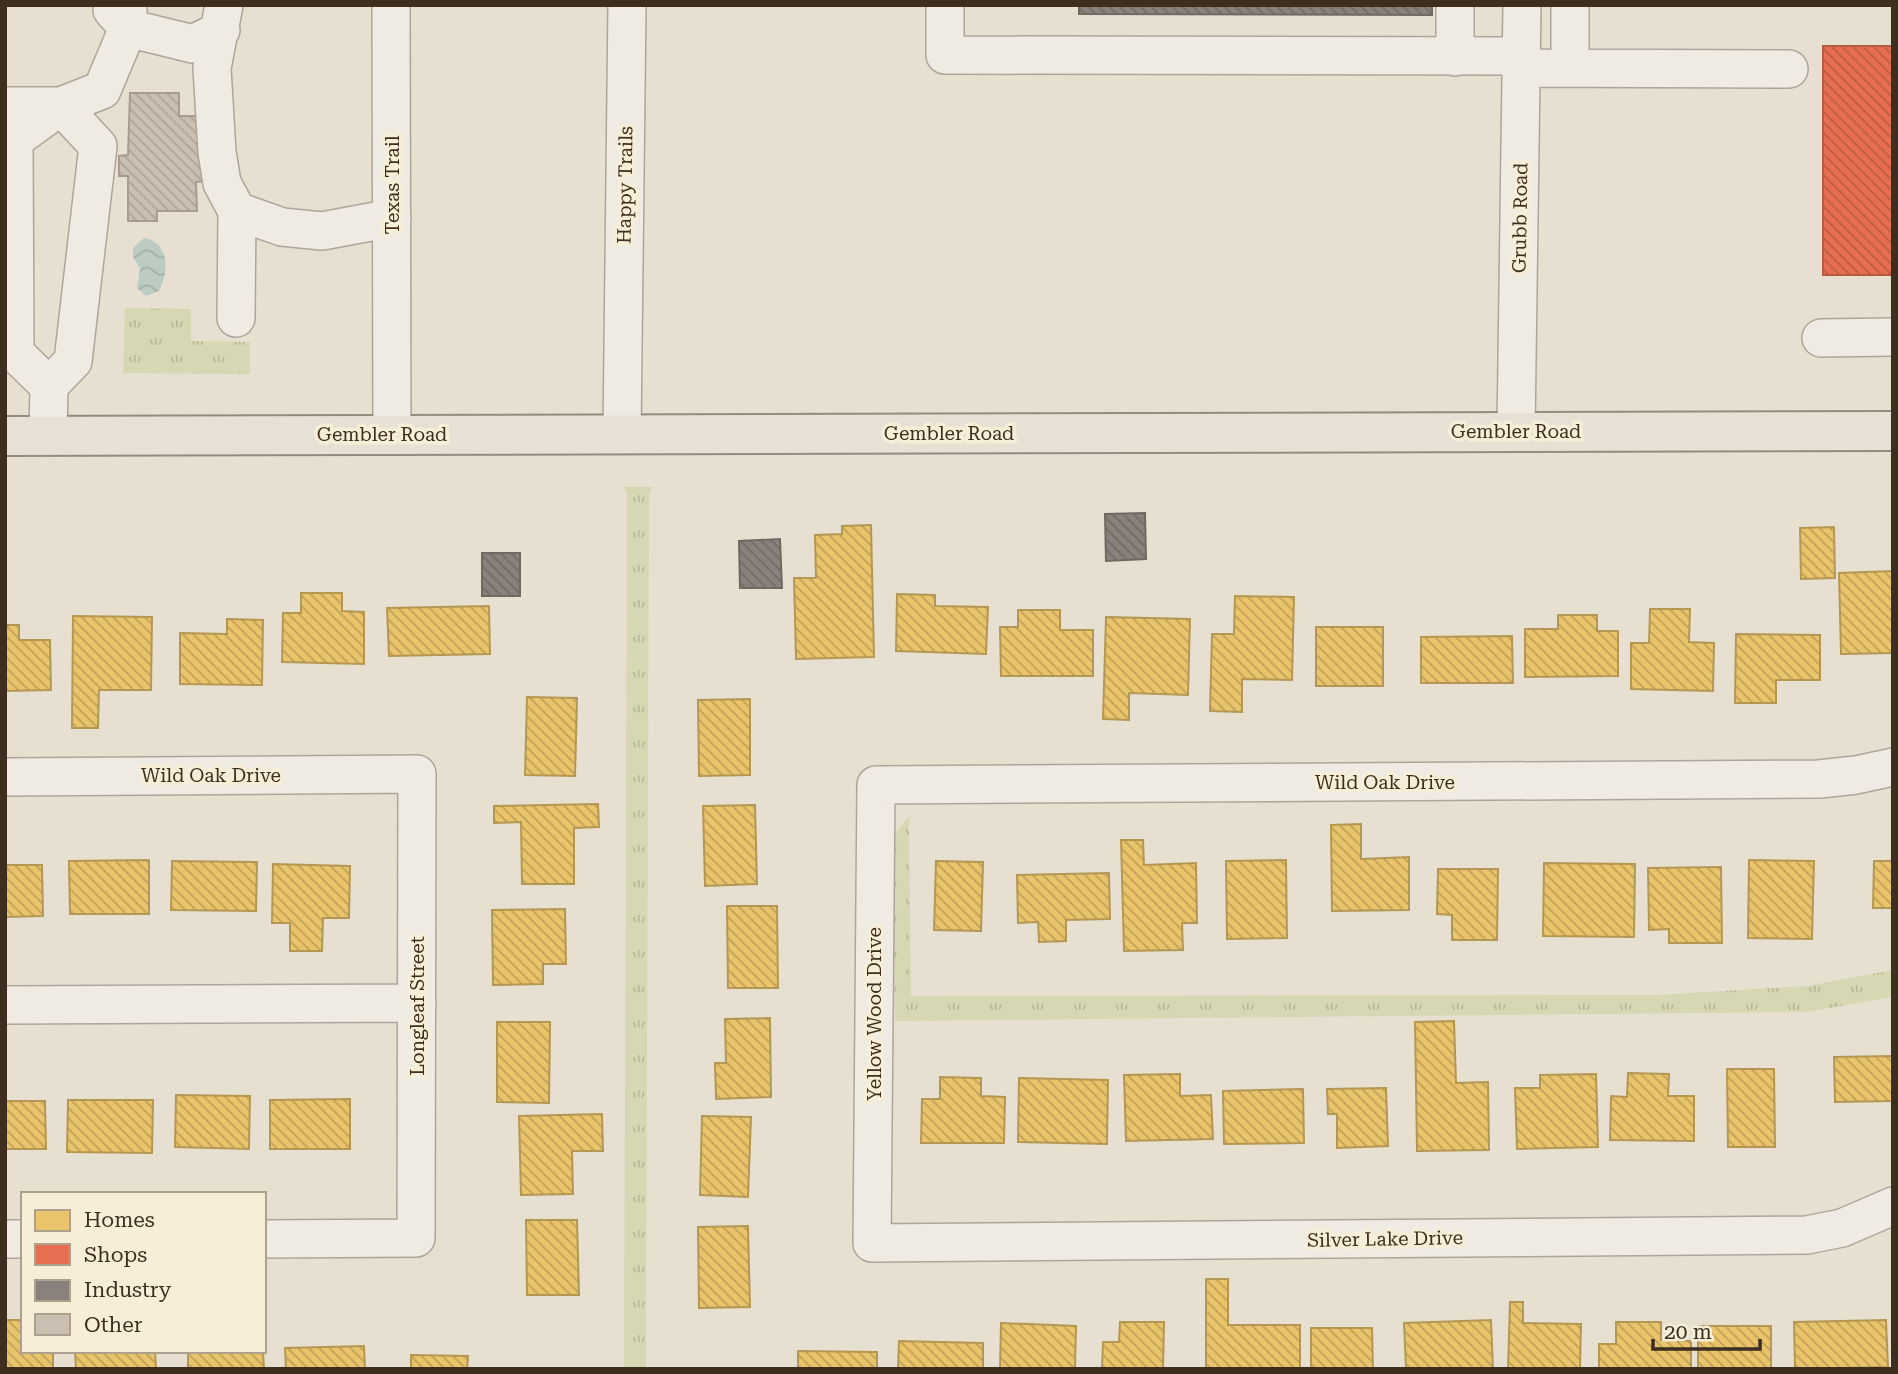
<svg xmlns="http://www.w3.org/2000/svg" width="1898" height="1374" viewBox="0 0 1898 1374" font-family="'Roboto Serif',serif">
<style>
.grass{fill:url(#grass-tufts)}
.water{fill:url(#water-waves)}
.homes{fill:url(#homes-back-hatch);stroke:#b59754;stroke-width:2}
.shops{fill:url(#shops-back-hatch);stroke:#b45c42;stroke-width:2}
.industry{fill:url(#industry-back-hatch);stroke:#736860;stroke-width:2}
.building{fill:url(#building-back-hatch);stroke:#a89c90;stroke-width:2}
.lines{fill:none;stroke-linecap:round;stroke-linejoin:round}
.minor-casing{stroke:#ada599;stroke-width:40}
.major-casing{stroke:#928b80;stroke-width:42}
.minor{stroke:#efebe3;stroke-width:37}
.major{stroke:#e6e1d4;stroke-width:38}
.labels{text-anchor:middle;dominant-baseline:central;stroke-width:7;stroke-linejoin:round;paint-order:stroke}
.street-label{font-size:19px;fill:#3d2e20;stroke:#f7eed8}
</style>
<defs>
<pattern id="grass-tufts" width="24" height="20" patternUnits="userSpaceOnUse" patternTransform="scale(1.75)"><rect width="24" height="20" fill="#d6d7b3"/><path d="M3 7l-1-3M5 7V3M7 7l1-3M15 17l-1-3M17 17v-4M19 17l1-3" fill="none" stroke="#b9b99a"/></pattern>
<pattern id="water-waves" width="16" height="10" patternUnits="userSpaceOnUse" patternTransform="scale(1.75)"><rect width="16" height="10" fill="#bcccc2"/><path d="M0 5q4-4 8 0t8 0" fill="none" stroke="#a2b0a6"/></pattern>
<pattern id="homes-back-hatch" width="6" height="6" patternUnits="userSpaceOnUse" patternTransform="scale(1.75)"><rect width="6" height="6" fill="#e9c46a"/><path d="M-1 5l2 2M0 0l6 6M5-1l2 2" fill="none" stroke="#bea057"/></pattern>
<pattern id="shops-back-hatch" width="6" height="6" patternUnits="userSpaceOnUse" patternTransform="scale(1.75)"><rect width="6" height="6" fill="#e76f51"/><path d="M-1 5l2 2M0 0l6 6M5-1l2 2" fill="none" stroke="#bc5c43"/></pattern>
<pattern id="industry-back-hatch" width="6" height="6" patternUnits="userSpaceOnUse" patternTransform="scale(1.75)"><rect width="6" height="6" fill="#8a817c"/><path d="M-1 5l2 2M0 0l6 6M5-1l2 2" fill="none" stroke="#726a65"/></pattern>
<pattern id="building-back-hatch" width="6" height="6" patternUnits="userSpaceOnUse" patternTransform="scale(1.75)"><rect width="6" height="6" fill="#cbbfb2"/><path d="M-1 5l2 2M0 0l6 6M5-1l2 2" fill="none" stroke="#afa499"/></pattern>
</defs>
<rect width="100%" height="100%" fill="#e7e0d1"/>
<path class="grass" d="M125,308L191,309V341L250,342V374L123,373Z
M624,487H653L649,495L646,1369H624L627,495Z
M909,816L911,996L1657,995L1807,986L1893,970V997L1807,1012L895,1021L892,849L897,831Z"/>
<path class="water" d="M144,238C170,243 169,271 159,291L146,296L137,288L140,269L133,257V248Z"/>
<path class="homes" d="M871,525L874,657L796,659L794,578H816L815,535L842,534V526Z
M1834,527L1835,578L1801,579L1800,528Z
M1893,571V653L1841,654L1839,573Z
M301,593H342V611L364,612V664L282,662L283,613H301Z
M897,594L935,595V606L988,607L986,654L896,651Z
M1235,596L1294,597L1292,680L1242,679V712L1210,711L1212,634H1234Z
M489,606L490,654L389,656L387,608Z
M1650,609H1690L1689,642L1714,643L1713,691L1631,689V643H1649Z
M1018,610H1060V630H1093V676H1001L1000,627H1018Z
M1558,615H1597V631H1618V676L1525,677V629H1558Z
M73,616L152,617L151,690H99L98,728H72Z
M1106,617L1190,619L1188,695L1129,693V720L1103,719Z
M227,619L263,620L262,685L180,684V633L227,634Z
M5,625H19V640H50L51,690L5,691Z
M1316,627H1383V686H1316Z
M1736,634L1820,635V680H1776V703H1735Z
M1512,636L1513,683H1421V637Z
M527,697L577,698L575,776L525,775Z
M750,699V775L699,776L698,700Z
M598,804L599,827L574,828V884H522L521,822L494,823V806Z
M755,805L757,884L705,886L703,806Z
M1361,824V859L1409,857V910L1332,911L1331,825Z
M1121,840H1143L1144,865L1196,863L1197,923H1182L1183,950L1124,951Z
M149,860V914H70L69,861Z
M1286,860L1287,938L1227,939L1226,861Z
M1749,860L1814,861L1812,939L1748,938Z
M172,861L257,862L256,911L171,910Z
M936,861L983,862L981,931L934,930Z
M1874,861H1893V908H1873Z
M1544,863L1635,864L1634,937L1543,936Z
M273,864L350,866L349,918H323L322,951H290V923H272Z
M5,865H42L43,916L5,917Z
M1721,867L1722,943H1669V929L1649,930L1648,868Z
M1438,869H1498L1497,940H1452V915L1437,914Z
M1109,873L1110,919L1066,920V941L1039,942L1038,922L1018,923L1017,875Z
M727,906H777L778,988H728Z
M565,909L566,964H543V984L493,985L492,910Z
M770,1018L771,1097L716,1099L715,1063H726L725,1019Z
M1454,1021L1456,1083L1488,1082L1489,1150L1417,1151L1415,1022Z
M497,1022H550L549,1103L497,1102Z
M1893,1056V1101L1835,1102L1834,1057Z
M1727,1069H1774L1775,1147H1728Z
M1628,1073L1669,1074L1668,1096H1694V1141L1610,1140L1611,1096L1627,1097Z
M1180,1074V1096L1211,1095L1213,1139L1126,1141L1124,1075Z
M1596,1074L1598,1147L1517,1149L1515,1088H1540V1075Z
M940,1077L981,1078V1096L1005,1097L1004,1143H921L922,1099H940Z
M1019,1078L1108,1080L1107,1144L1018,1142Z
M1386,1088L1388,1146L1337,1148V1114H1328L1327,1089Z
M1303,1089L1304,1143L1224,1144L1223,1091Z
M176,1095L250,1096L249,1149L175,1147Z
M350,1099V1149H270V1100Z
M68,1100H153L152,1153L67,1152Z
M5,1101H45L46,1149H5Z
M602,1114L603,1151H572L573,1194L521,1195L519,1116Z
M702,1116L751,1117L748,1197L700,1195Z
M526,1220H577L579,1295H527Z
M748,1226L750,1307L699,1308L698,1227Z
M1206,1279H1228V1325H1300V1369H1206Z
M1510,1302H1523V1323L1581,1324L1580,1369H1508Z
M5,1320H23V1351H53V1369H5Z
M1491,1320L1493,1369H1406L1404,1323Z
M1886,1320L1888,1367L1795,1369L1794,1322Z
M1120,1322H1164L1163,1369H1102L1103,1342H1119Z
M1616,1322H1661V1340L1691,1341V1369H1599V1344H1616Z
M1001,1323L1076,1326L1075,1369H1000Z
M1698,1326H1771V1369H1698Z
M1311,1328H1372L1373,1369H1311Z
M899,1341L983,1343V1369H898Z
M364,1346L365,1369H286L285,1348Z
M75,1351H155L156,1369H76Z
M188,1351H263L264,1369H188Z
M798,1351L877,1352V1369H798Z
M411,1355L468,1356L467,1369H411Z"/>
<path class="shops" d="M1823,46H1893V275H1823Z"/>
<path class="industry" d="M1079,5H1432V15L1079,14Z
M1145,513L1146,559L1106,561L1105,514Z
M780,539L782,588H740L739,541Z
M482,553H520V596H482Z"/>
<path class="building" d="M130,93H179V116H207L208,181L196,182L197,211H157V221H128V176H119V156L128,155Z"/>
<g class="lines">
<defs>
<path id="minor" d="M224,5L212,68L217,152L222,183L237,211L282,227L322,231L392,218
M391,5L392,434
M945,5V55L1522,56
M1455,5V57
M112,10L128,28L193,44L221,30
M1522,68L1789,69
M1570,68V5
M5,106H61L102,90L128,28V5
M236,318L237,211
M1821,338L1893,337
M1516,431L1522,5
M622,434L627,5
M48,436L49,386L73,361L98,146L61,106L14,140L15,353L49,386
M1893,767L1856,775L1819,779L876,785L872,1243L1807,1235L1842,1228L1893,1206
M5,777L417,774L416,1238L264,1239
M5,1005L417,1003
M5,1239H23"/>
<path id="major" d="M5,436L1893,431"/>
</defs>
<use href="#minor" class="minor-casing"/>
<use href="#major" class="major-casing"/>
<use href="#minor" class="minor"/>
<use href="#major" class="major"/>
</g>
<g class="labels">
<g class="street-label">
<text transform="translate(392 185) rotate(-90)">Texas Trail</text>
<text transform="translate(625 185) rotate(-89)">Happy Trails</text>
<text transform="translate(1520 218) rotate(-89)">Grubb Road</text>
<text x="1516" y="431">Gembler Road</text>
<text x="949" y="433">Gembler Road</text>
<text x="382" y="434">Gembler Road</text>
<text x="211" y="775">Wild Oak Drive</text>
<text x="1385" y="782">Wild Oak Drive</text>
<text transform="translate(417 1006) rotate(-90)">Longleaf Street</text>
<text transform="translate(874 1014) rotate(-90)">Yellow Wood Drive</text>
<text transform="translate(1385 1239) rotate(-1)">Silver Lake Drive</text>
</g>
</g>
<rect width="1898" height="1374" fill="none" stroke="#3d2e20" stroke-width="14"/>
<rect x="21" y="1192" width="245" height="161" fill="#f7eed8" stroke="#ada18e" stroke-width="2"/>
<rect x="35" y="1210" width="35" height="21" fill="#e9c46a" stroke="#ada18e" stroke-width="2"/>
<text x="84" y="1227" font-size="21" fill="#3d2e20">Homes</text>
<rect x="35" y="1244" width="35" height="21" fill="#e76f51" stroke="#ada18e" stroke-width="2"/>
<text x="84" y="1262" font-size="21" fill="#3d2e20">Shops</text>
<rect x="35" y="1280" width="35" height="21" fill="#8a817c" stroke="#ada18e" stroke-width="2"/>
<text x="84" y="1297" font-size="21" fill="#3d2e20">Industry</text>
<rect x="35" y="1314" width="35" height="21" fill="#cbbfb2" stroke="#ada18e" stroke-width="2"/>
<text x="84" y="1332" font-size="21" fill="#3d2e20">Other</text>
<path d="M1653 1339v10h107v-10" fill="none" stroke="#3d2e20" stroke-width="3.5"/>
<text x="1664" y="1339" font-size="21" fill="#3d2e20" stroke="#f7eed8" stroke-width="5" paint-order="stroke">20 m</text>
</svg>
